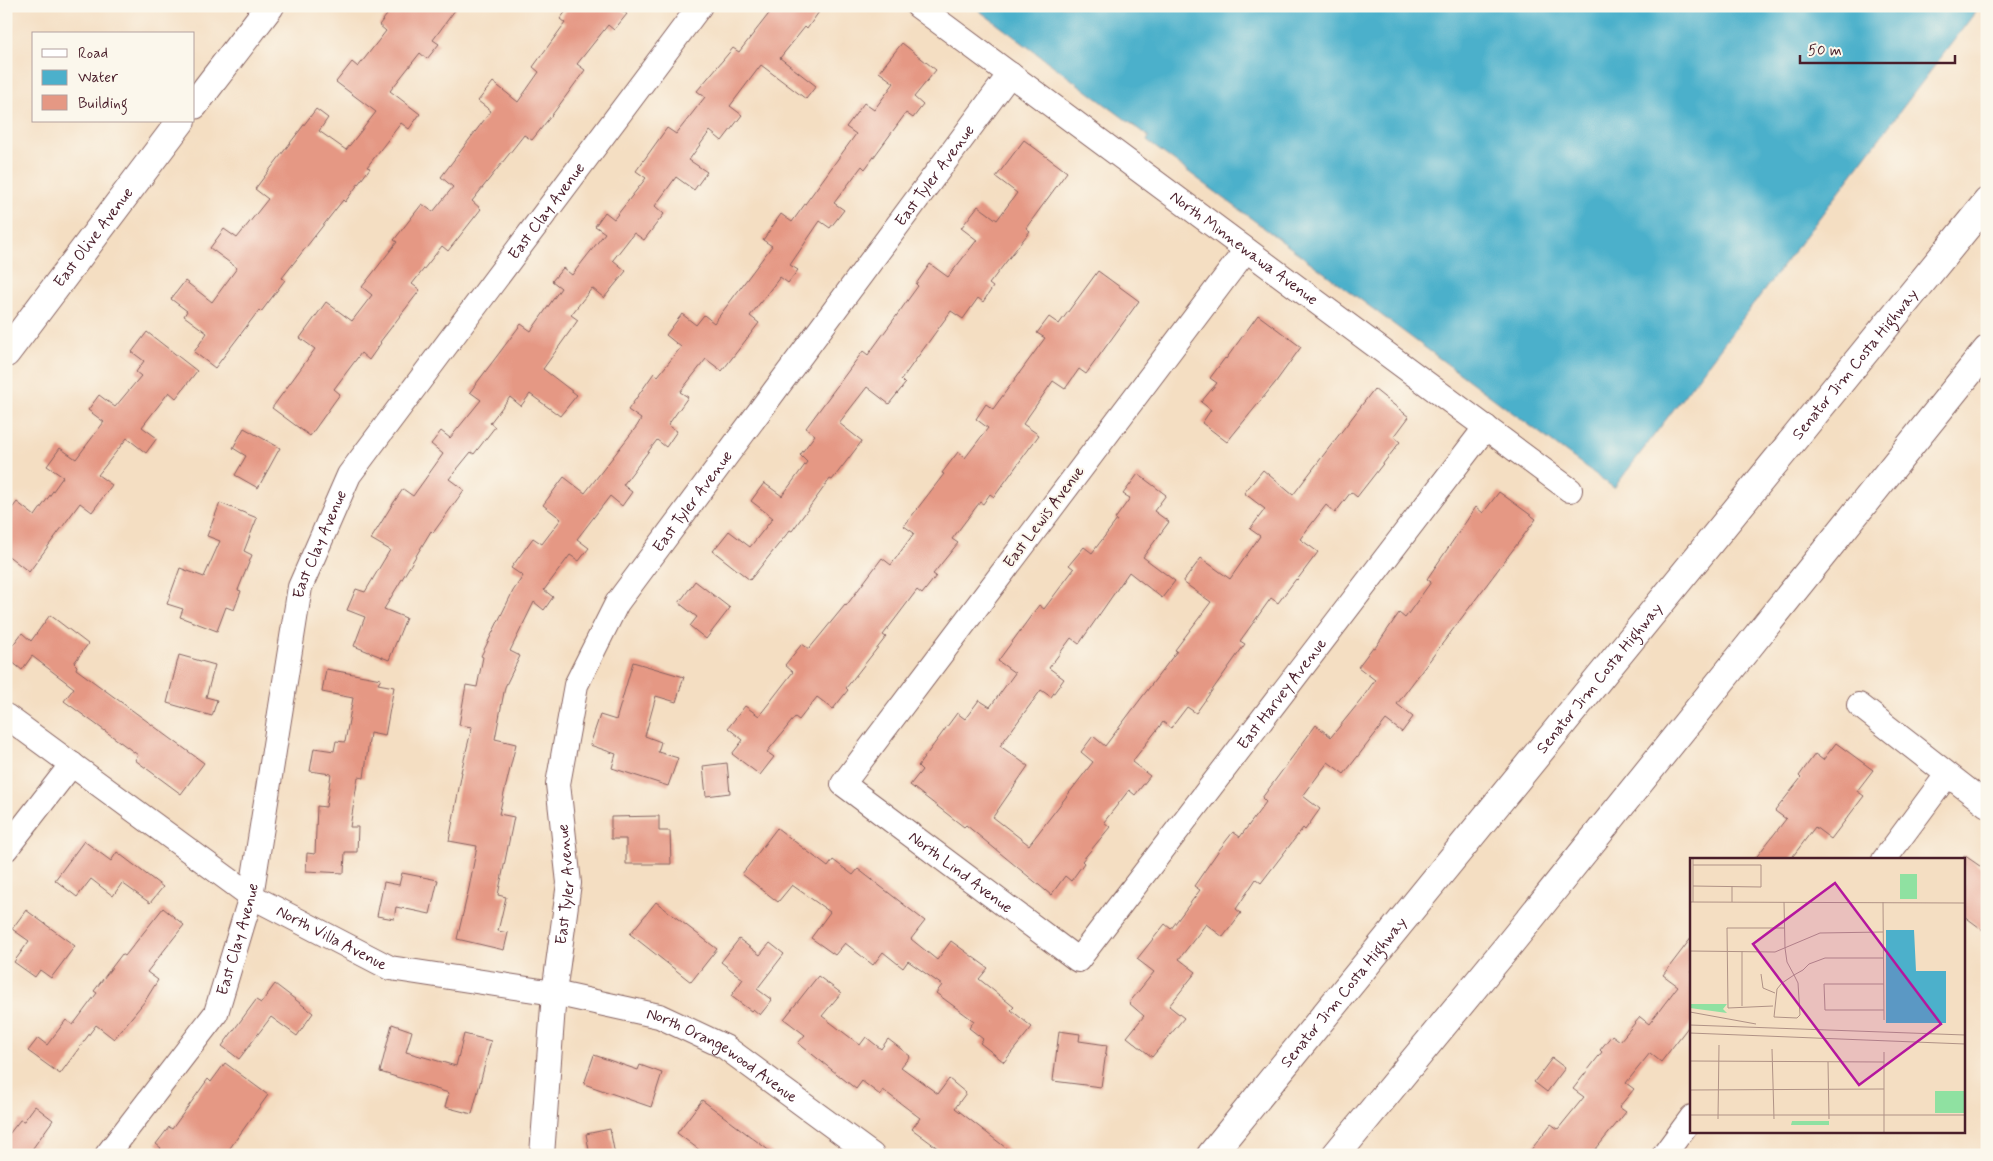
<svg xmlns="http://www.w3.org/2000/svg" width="1993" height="1161" viewBox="0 0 1993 1161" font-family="Mynerve,sans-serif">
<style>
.water{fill:#4cb0cb;stroke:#4b687b}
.building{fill:#e59884}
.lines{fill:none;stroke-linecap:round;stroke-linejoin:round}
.street-casing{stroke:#866260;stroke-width:26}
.secondary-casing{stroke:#866260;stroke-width:30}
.highway-casing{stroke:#866260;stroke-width:30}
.street{stroke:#fff;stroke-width:24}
.secondary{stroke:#fff;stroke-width:28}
.highway{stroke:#fff;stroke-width:28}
.labels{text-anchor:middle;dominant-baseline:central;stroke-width:4;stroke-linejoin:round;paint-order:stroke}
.street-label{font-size:16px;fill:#4a1f2b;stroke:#fbf7ec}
.inset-road{fill:none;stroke:#b09286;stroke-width:1}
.view{fill:#b5179e;fill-opacity:0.15;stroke:#b5179e;stroke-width:2.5}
.inset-edge{fill:none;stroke:#4a1f2b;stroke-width:2.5}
</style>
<rect width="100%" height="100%" fill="#fbf7ec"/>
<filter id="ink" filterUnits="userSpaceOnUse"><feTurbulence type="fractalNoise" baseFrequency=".02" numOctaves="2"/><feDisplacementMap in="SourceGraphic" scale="10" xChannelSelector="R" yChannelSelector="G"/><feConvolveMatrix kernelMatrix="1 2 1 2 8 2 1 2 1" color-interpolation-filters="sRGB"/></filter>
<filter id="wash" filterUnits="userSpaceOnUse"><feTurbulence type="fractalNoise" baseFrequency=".0096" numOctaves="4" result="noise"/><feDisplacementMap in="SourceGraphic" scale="20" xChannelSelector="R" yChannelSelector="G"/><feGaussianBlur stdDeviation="1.12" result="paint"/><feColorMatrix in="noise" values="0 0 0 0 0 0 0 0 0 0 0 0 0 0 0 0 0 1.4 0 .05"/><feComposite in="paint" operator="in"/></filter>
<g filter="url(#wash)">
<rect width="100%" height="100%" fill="#f4dec2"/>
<path class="water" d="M973,6H1980L1614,488L1147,141L1149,137Z"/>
<g id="blocks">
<path class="building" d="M394,6H458L433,40L439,44L427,59L420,53L390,91L420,114L409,129L401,123L367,167L370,168L345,202L343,200L282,278L285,280L261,312L259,310L215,368L194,352L207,333L184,316L187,311L171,299L185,281L212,302L237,268L210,248L224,229L237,238L268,199L255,189L316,109L328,118L319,131L346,150L376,112L336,82L352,62L358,67L386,31L379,25Z
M570,6H622L620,9L627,14L614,30L608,25L577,64L585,70L555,111L532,140L524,135L472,201L481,209L448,251L442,246L412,284L420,290L380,342L381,343L369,360L361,353L334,389L340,394L310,436L272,408L315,349L300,338L326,302L352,321L372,295L362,287L397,242L394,240L422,204L433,212L453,187L441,177L491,111L478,101L493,82L518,102L539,72L533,67L565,23L560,19Z
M775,6H823L807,29L805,27L780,58L816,86L806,99L761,65L730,106L742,115L722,141L710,131L689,160L707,172L694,190L676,177L655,206L664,214L644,240L634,233L613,260L626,271L604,298L592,288L571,315L578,320L543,369L577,395L560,416L530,394L521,406L510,397L490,423L495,427L474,454L471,452L449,479L464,490L433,533L431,531L384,609L406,618L389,660L354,646L365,617L347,610L356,589L365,592L390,550L371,539L392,505L403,489L413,496L443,454L431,444L441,431L450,438L481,400L470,392L521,324L531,331L561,288L552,281L563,268L572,275L605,233L595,226L605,212L614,219L646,178L636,171L667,128L676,134L705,97L697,91L733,48L739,52Z
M902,43L936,70L914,97L923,105L913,118L906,113L865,169L862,166L834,203L844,210L830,228L820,221L790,265L798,270L788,283L780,277L750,316L759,323L722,371L706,359L680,392L688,397L668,425L677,431L666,447L657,440L623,485L632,492L622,506L610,496L577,539L589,548L579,561L570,555L544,590L553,597L544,610L534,602L510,651L520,656L505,687L495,739L516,744L499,814L514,817L498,895L506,897L498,931L508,933L504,950L457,939L469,888L477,846L449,841L462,772H461L472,727L459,725L466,685L477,687L483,657L481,656L513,591L523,576L511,568L533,538L542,544L561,519L543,505L564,477L585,493L637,426L641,419L628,410L654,373L658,376L681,347L666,335L682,314L696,325L704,315L714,323L772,246L763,240L781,214L792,222L856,134L846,127L864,103L874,110L894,83L879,72Z
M1024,140L1067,172L1026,228L1030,231L989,284L993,287L983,302L978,298L963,319L951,311L901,380L905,384L889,404L867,387L839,423L862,441L832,480L830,479L792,531L790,530L750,580L713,551L729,531L750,547L773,518L751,501L764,483L782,496L807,462L800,455L815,435L806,428L863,351L868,355L918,286L916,284L930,264L948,277L977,240L961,228L978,206L997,220L1017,193L996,177Z
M1098,271L1139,301L1086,374L1079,369L1065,389L1053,381L1023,424L1039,435L994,497L990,494L983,504L980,502L952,539L958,543L933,574L936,576L922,594L917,590L883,635L886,637L846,688L848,690L833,709L817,697L799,720L795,717L767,752L774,757L760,775L732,754L743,740L728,728L745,706L759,716L793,672L785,665L802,644L809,649L845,605L846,606L882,558L891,565L914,533L904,526L944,474L942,473L958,452L965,458L988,428L976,419L986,404L993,409L1045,338L1037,333L1049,317L1059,324Z
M1258,315L1301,347L1275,383L1227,442L1202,423L1211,410L1201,402L1217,383L1210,378L1225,358L1226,359Z
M147,332L197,371L176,398L169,392L142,427L157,438L146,453L127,438L98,475L112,485L92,512L80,503L29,572L6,554V516L17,502L35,516L63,477L47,466L60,448L76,459L104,422L88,410L99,395L115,407L141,376L136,372L144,361L132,352Z
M1374,389L1409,417L1394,437L1400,442L1357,497L1351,492L1335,513L1326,505L1300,539L1318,552L1297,580L1296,579L1278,603L1271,598L1240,641L1245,644L1196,713L1187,707L1171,728L1163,722L1132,762L1150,776L1135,795L1129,790L1104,822L1110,827L1082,861L1084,863L1071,881L1065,876L1051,895L966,825L964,827L910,785L922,770L918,766L957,713L965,719L979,700L990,707L1015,673L998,661L1039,605L1044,609L1074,569L1069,565L1084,547L1092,553L1117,520L1115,519L1130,498L1123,494L1138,474L1166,495L1154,511L1169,522L1143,557L1175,581L1162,598L1129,572L1079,644L1071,638L1049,668L1064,679L1051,697L1041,690L1000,746L1028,766L993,817L1029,845L1093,762L1081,752L1093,736L1105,746L1177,651L1175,650L1211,602L1183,582L1201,558L1230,579L1260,536L1250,529L1265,509L1244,493L1263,470L1293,495Z
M244,428L280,448L258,488L235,475L246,456L233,448Z
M1499,492L1536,519L1397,704L1413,717L1402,732L1386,720L1344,774L1328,762L1303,796L1320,809L1305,830L1303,828L1261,883L1256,879L1236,909L1241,913L1223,937L1206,924L1179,959L1196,972L1169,1006L1184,1018L1152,1057L1127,1037L1144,1016L1129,1003L1154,972L1137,959L1165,924L1171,929L1200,890L1194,886L1219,850L1233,832L1240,837L1266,802L1262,798L1316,725L1331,737L1361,700L1375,680L1358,667L1373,647L1375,648L1399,613L1405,618L1431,582L1427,579L1476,507L1483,513Z
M220,503L257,518L244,551L252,555L238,590L241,591L234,610L226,607L217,631L180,617L183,609L167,604L180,568L204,577L220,541L207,536Z
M695,581L730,608L706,639L690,626L697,617L679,603Z
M50,615L88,644L74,663L77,666L76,669L204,763L181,794L135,760L138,755L64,701L74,688L32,656L22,670L6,657V654L22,633L31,641Z
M179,655L215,665L206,697L217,700L212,716L167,703Z
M633,662L684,677L676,702L656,696L645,736L661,742L658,752L678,758L668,786L612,768L616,754L590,745L600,715L616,720Z
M326,669L381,679L378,684L394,687L385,736L370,733L364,778L358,777L350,827H358L357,852H345L344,873L306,871L307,853L315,854L317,806L326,807L331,774L310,771L314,748L334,751L336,741L345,742L353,698L322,692Z
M1836,743L1873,770L1857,791L1864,796L1831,839L1815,827L1790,860H1754L1786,819L1775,811L1801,778L1799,776L1815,754L1823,760Z
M727,763L730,793L706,796L703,766Z
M659,816V831H670L671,864H626V839H611V817Z
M777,828L828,867L833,860L853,875L858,869L925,921L911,939L937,960L951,941L988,968L979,979L1014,1007L1011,1010L1032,1027L1004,1062L980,1043L983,1039L969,1028L974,1021L936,993L942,985L908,961L903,968L883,952L873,965L845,943L835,955L811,938L830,912L792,885L778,902L742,874Z
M84,841L111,861L117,852L163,887L150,903L122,883L113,896L91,879L77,897L55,880Z
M1964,855L1987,871V933L1964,916Z
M402,873L438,880L430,914L396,907L394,919L377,916L384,882L399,885Z
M656,902L717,949L691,982L630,934Z
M163,908L184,925L147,972L158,980L145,1001L114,1039L96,1025L60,1074L28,1051L38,1038L47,1045L66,1020L73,1025L97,993L94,991L122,954L125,956Z
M26,910L75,946L51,978L40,970L35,977L14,962L29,941L12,929Z
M1692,937V1022L1661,1062L1650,1053L1626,1083L1634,1089L1619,1107L1626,1112L1591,1155H1527L1551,1124L1558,1129L1584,1097L1573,1089L1602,1052L1600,1050L1612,1035L1620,1041L1640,1017L1649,1024L1678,986L1663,975Z
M739,939L760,955L770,943L784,954L757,989L772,1000L760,1015L753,1009L751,1011L731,996L743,979L721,962Z
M818,976L841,993L822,1016L860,1045L866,1037L881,1049L888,1039L910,1056L901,1067L938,1094L949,1079L966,1093L955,1108L1015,1155H947L912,1129L920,1118L883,1090L880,1095L862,1081L856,1089L798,1043L805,1035L784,1019Z
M275,984L313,1013L297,1036L271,1017L239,1059L222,1046L256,1000L261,1003Z
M392,1024L412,1031L406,1052L456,1066L464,1034L491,1041L472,1114L445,1107L449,1093L380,1072Z
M1059,1031L1080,1034L1079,1041L1107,1045L1101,1087L1053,1081Z
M594,1055L638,1070L640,1065L662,1073L651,1107L584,1084Z
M1552,1058L1565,1068L1547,1092L1534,1082Z
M225,1063L268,1095L225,1155H156L161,1148L156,1144L169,1127L172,1129L208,1079L211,1082Z
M702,1100L775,1155H706L677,1133Z
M35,1106L53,1120L28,1155H6V1138L20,1120L24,1121Z
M610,1129L615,1155H590L586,1134Z"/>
</g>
</g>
<g filter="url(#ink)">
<use href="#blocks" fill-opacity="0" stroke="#866260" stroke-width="1"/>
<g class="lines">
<defs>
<g id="street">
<path id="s1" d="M918,6L1570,490"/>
<path id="s2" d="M1246,250L843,784L1078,960L1486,427"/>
<path d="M1859,705L1987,805"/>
<path id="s3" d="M6,716L251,896L390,968L554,993L659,1016L725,1047L872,1155"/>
<path d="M6,849L72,764"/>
<path d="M1884,860L1947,775"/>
<path id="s4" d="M107,1155L216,1013L251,896L300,587L349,475L700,6"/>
<path id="s5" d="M542,1155L554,993L569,883L558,784L576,685L617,603L1010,74"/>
<path d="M1664,1155L1692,1117"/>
</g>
<g id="secondary">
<path d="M194,105L270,6"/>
<path id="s6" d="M6,353L181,121"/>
</g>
<g id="highway">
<path id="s7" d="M1211,1155L1987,202"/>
<path d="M1336,1155L1508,946L1987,350"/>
</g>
</defs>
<use href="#street" class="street-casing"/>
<use href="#secondary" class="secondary-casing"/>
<use href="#highway" class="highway-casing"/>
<use href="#street" class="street"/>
<use href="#secondary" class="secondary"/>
<use href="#highway" class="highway"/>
</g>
</g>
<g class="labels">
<g class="street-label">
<text stroke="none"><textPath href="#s5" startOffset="1098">East Tyler Avenue</textPath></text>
<text stroke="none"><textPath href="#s4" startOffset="1066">East Clay Avenue</textPath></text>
<text stroke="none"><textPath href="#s6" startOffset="145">East Olive Avenue</textPath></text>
<text stroke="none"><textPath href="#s1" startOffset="406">North Minnewawa Avenue</textPath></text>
<text stroke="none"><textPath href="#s7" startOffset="1020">Senator Jim Costa Highway</textPath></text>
<text stroke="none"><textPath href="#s5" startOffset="692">East Tyler Avenue</textPath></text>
<text transform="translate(1044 517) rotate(-53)">East Lewis Avenue</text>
<text stroke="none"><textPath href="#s4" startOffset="661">East Clay Avenue</textPath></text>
<text stroke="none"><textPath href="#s7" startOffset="615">Senator Jim Costa Highway</textPath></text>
<text stroke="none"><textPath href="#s2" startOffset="1298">East Harvey Avenue</textPath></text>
<text stroke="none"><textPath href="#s2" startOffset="816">North Lind Avenue</textPath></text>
<text stroke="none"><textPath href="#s5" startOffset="272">East Tyler Avenue</textPath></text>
<text stroke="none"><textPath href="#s3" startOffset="395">North Villa Avenue</textPath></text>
<text stroke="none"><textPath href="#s4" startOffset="256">East Clay Avenue</textPath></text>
<text stroke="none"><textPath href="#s7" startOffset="210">Senator Jim Costa Highway</textPath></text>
<text stroke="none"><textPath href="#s3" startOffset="808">North Orangewood Avenue</textPath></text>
</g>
</g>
<g transform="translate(1690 858)">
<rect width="275" height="275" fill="#f4dec2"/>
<path d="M210,16H227V41H210ZM0,146H37L33,151L37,155L0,150ZM245,233H275V255H245ZM102,263H139V267H101Z" fill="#8fe1a1"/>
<path d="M196,72H224L226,113H256V165H196Z" fill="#4cb0cb"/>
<path class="inset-road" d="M3,28L71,29V7H3M0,44L275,45M3,44V0M42,44V28M94,44L95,90L97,104L104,117L108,125L110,157L107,160L84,159L87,131L92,125L104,117L113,112L119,106L135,100H194M193,44L194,162M0,93L85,94L130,75L193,74M52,93V148M71,116L73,130L85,135M194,126H134L135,152H194M83,148L38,150L37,70H95M0,154L66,166M0,167L275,177M0,175L275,186M82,191L84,261M0,193V203L194,204M194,194V275M138,204L139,261M0,232L194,231M0,257H275M28,261L29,187"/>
<path class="view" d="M145,25L251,166L169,227L63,86Z"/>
<rect width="275" height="275" class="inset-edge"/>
</g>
<rect width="1993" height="1161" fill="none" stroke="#fbf7ec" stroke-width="25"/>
<rect x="32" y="32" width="162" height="90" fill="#fbf7ec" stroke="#b4a19f"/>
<rect x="42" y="49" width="25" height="8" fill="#ffffff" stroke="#b4a19f"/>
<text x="78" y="58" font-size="15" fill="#4a1f2b">Road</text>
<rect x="42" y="70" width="25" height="15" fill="#4cb0cb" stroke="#b4a19f"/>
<text x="78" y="82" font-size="15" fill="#4a1f2b">Water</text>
<rect x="42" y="95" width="25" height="15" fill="#e59884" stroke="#b4a19f"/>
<text x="78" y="108" font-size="15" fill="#4a1f2b">Building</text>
<path d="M1800 55v8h155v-8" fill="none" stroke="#4a1f2b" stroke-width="2.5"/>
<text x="1808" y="55" font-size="15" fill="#4a1f2b" stroke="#fbf7ec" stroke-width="4" paint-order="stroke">50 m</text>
</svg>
